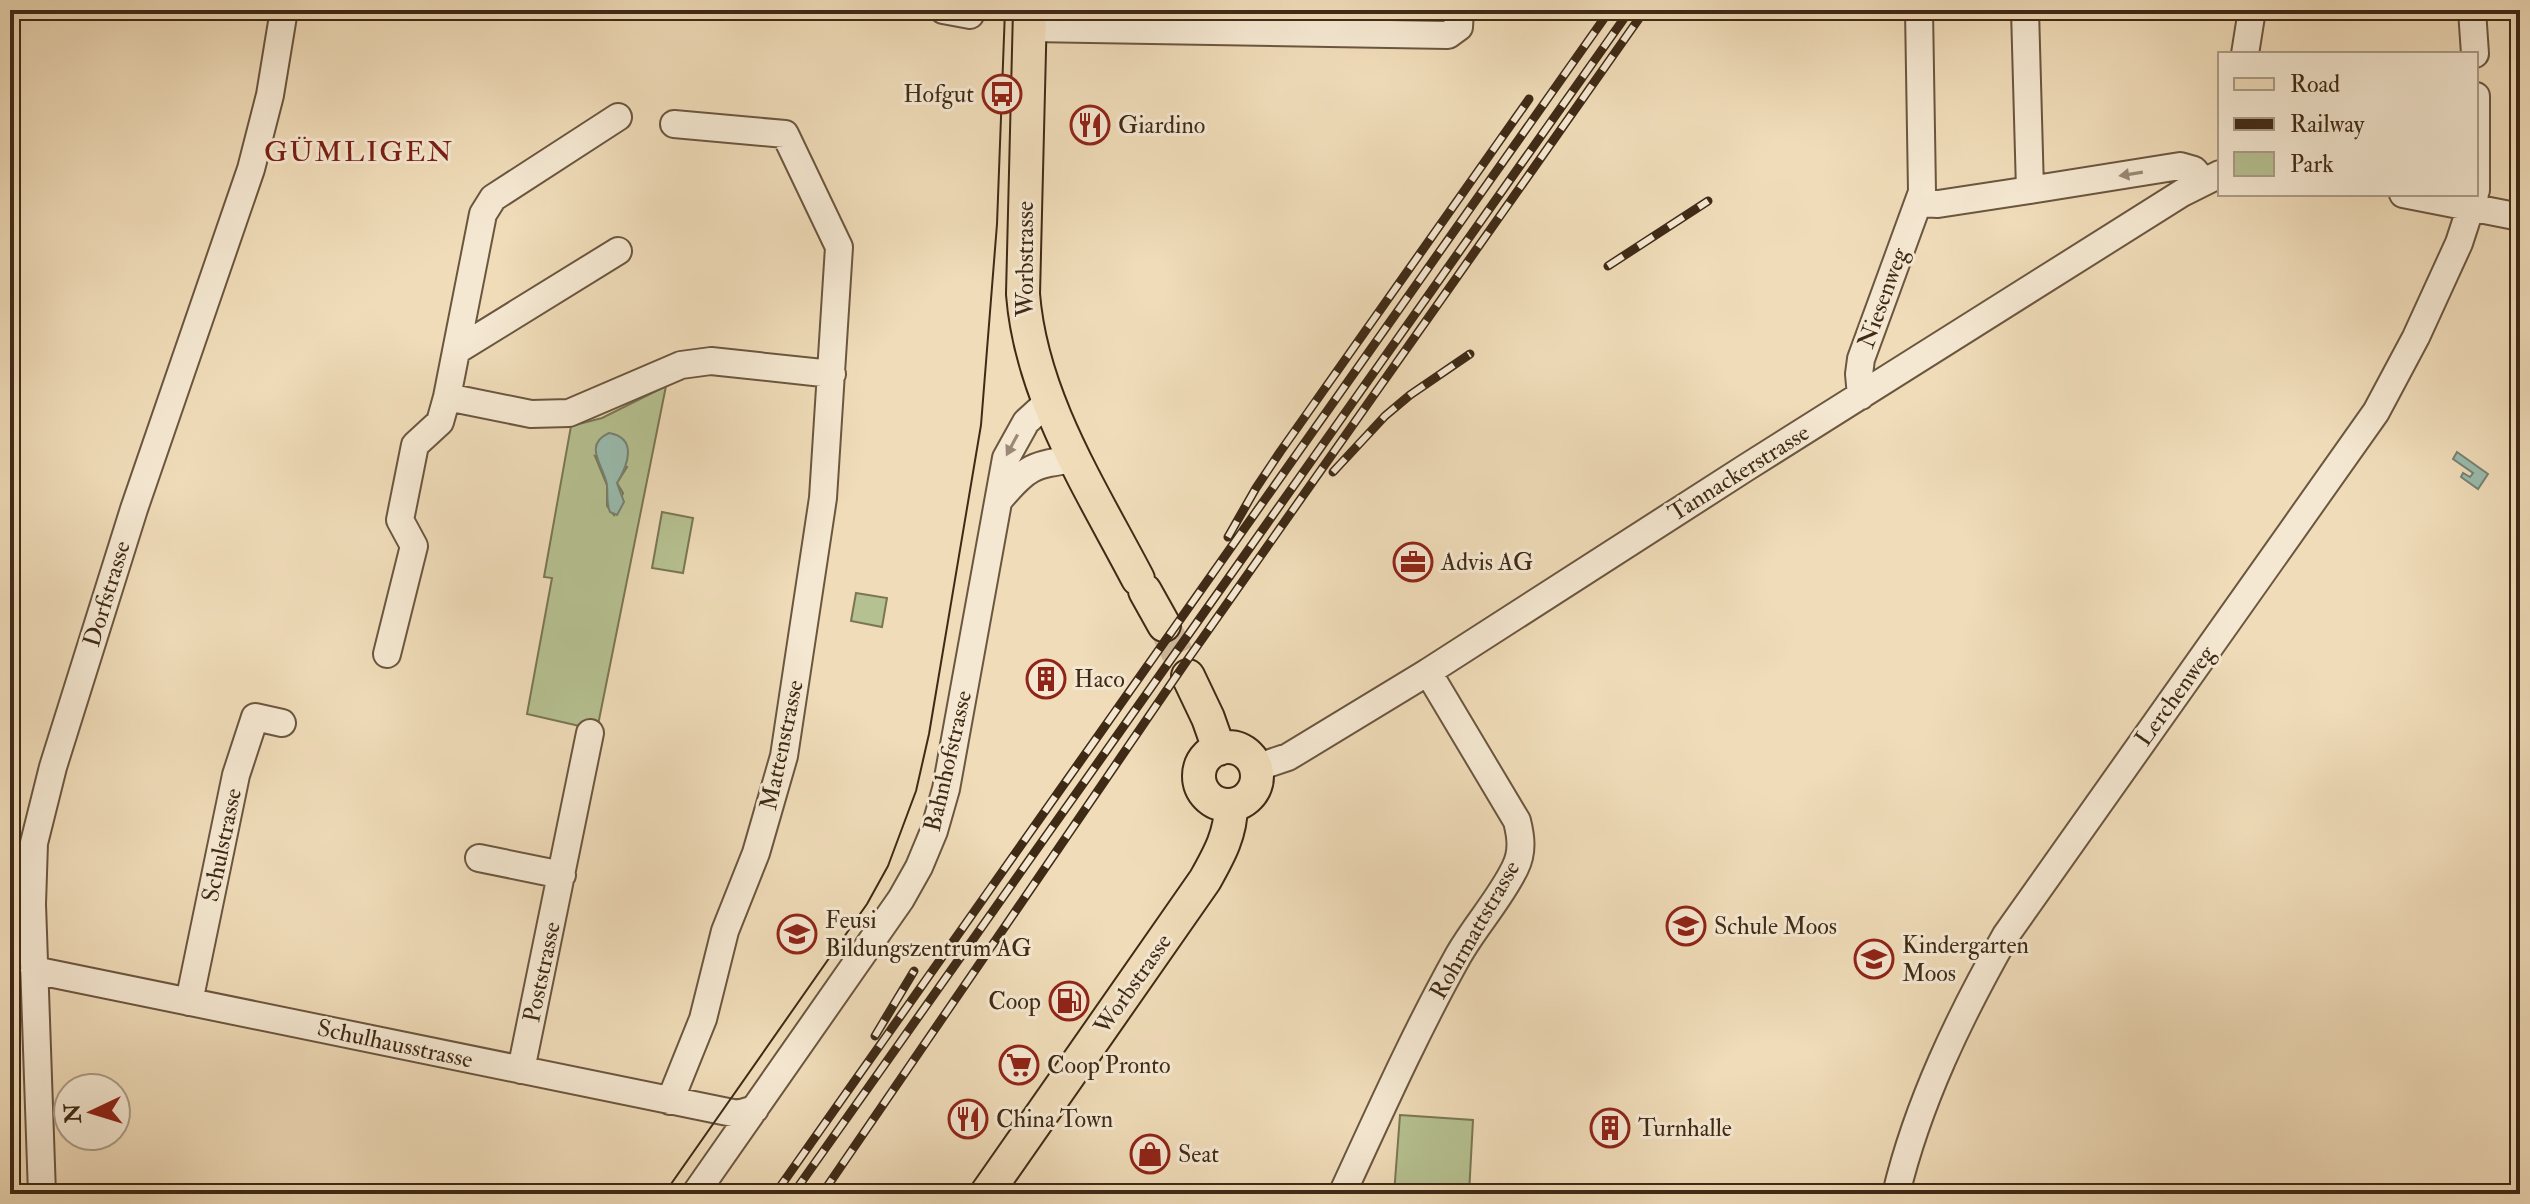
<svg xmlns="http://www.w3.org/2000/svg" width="2530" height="1204" viewBox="0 0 2530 1204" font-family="'IM FELL Double Pica',serif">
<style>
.green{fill:#b6c191;stroke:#7a7654;stroke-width:2;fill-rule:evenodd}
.water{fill:#9abcaf;stroke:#768272;stroke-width:2}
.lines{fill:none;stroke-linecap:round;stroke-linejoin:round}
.major-tunnel{stroke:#cdb898;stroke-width:32;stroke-dasharray:32 16;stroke-linecap:butt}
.minor-casing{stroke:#6b563f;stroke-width:30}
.major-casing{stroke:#3f2a16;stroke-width:36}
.minor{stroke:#f5e8d2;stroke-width:26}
.major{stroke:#f0dcb9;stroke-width:32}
.tram{stroke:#3f2a16;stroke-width:2}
.rail-casing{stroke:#3f2a16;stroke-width:9}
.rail{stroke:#f5e8d2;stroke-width:6;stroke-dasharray:18;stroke-linecap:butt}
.oneway{fill:#9a8974}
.labels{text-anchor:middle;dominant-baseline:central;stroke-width:6;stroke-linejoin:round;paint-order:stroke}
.poi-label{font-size:24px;fill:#3f2a16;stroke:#f5e8d2;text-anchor:start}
.street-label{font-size:24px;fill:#3f2a16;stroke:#f5e8d2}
.quarter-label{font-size:28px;letter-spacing:2px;fill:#7a1f14;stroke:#f5e8d2}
</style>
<rect width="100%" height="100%" fill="#f0dcb9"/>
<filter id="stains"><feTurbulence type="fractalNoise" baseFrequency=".0025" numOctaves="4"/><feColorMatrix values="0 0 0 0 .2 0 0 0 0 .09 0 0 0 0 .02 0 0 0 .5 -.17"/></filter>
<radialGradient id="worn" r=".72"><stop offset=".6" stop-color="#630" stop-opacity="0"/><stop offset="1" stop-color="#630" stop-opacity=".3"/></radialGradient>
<path class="green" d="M666,386L597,730L527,714L552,578L544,577L571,426L602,418ZM595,456L627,467L617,483L623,493L614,515L607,506V485Z
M662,512L693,518L683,573L652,568Z
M856,593L887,598L882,627L851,621Z
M1400,1115L1473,1120L1469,1194H1394Z"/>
<path class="water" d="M609,433C638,438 628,465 617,483L624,502L617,515L610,512C606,502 608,496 607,485C604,466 582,445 609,433Z
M2457,452L2488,474L2478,489L2461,477L2463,473L2470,477L2473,473L2453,459Z"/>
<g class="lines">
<path class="major-tunnel" d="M1164,625L1188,676"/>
<defs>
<path id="minor" d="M943,10L970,15
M2472,10L2475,54
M1030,28L1448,35L1459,27L1460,10
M2245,54L2252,10
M2476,96V190
M2030,190L2180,166L2194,170L2203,181
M2403,194L2520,217
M1919,203L1938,204L2030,190L2025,10
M456,351L618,251
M1861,396L1859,374L1861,359L1922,192L1919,10
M447,397L531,414L569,413L681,365L711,361L832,374
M999,500C1028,466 1032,465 1075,459
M387,654L414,546L400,520L415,445L440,422L447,397L483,214L493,198L618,117
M1255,768L1288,757L1428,672L1747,467L2182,193L2220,174
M479,858L562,875
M34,970L723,1111L738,1114L755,1109
M189,1002L236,775L255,717L282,723
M521,1070L590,733
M670,1101L703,1019L725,931L756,853L784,756L823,498L839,247L785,134L674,124
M42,1194L32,904L34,843L53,767L134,509L251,169L270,95L284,10
M695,1194L901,899L919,867L934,831L946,789L1006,458L1026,422L1049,401
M1342,1194C1379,1114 1415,1033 1458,956C1475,926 1500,899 1515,868C1523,852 1521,837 1517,821L1428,672
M1896,1194C1918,1102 1960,1016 2006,935L2376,412L2416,337L2459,243L2475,194"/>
<path id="major" d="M1030,10L1023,294C1031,397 1091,489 1138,579
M1145,591L1164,625
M1188,676L1208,718L1219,749
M1199 776a29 29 0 1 1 58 0a29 29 0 1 1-58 0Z
M986,1194L1205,880C1219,855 1231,834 1231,805"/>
</defs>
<use href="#minor" class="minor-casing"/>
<use href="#major" class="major-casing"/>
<use href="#minor" class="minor"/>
<use href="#major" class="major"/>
<path class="tram" d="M664,1194L867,904L888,866L916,791L929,734L981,425L997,224L1005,10"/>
<defs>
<path id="rail" d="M1608,266L1708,201
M1333,472L1385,416L1410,395L1470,354
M1228,537L1256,488L1280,452L1529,99
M875,1036L914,971
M775,1194L1610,10
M793,1194L1630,10
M822,1194L1188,659L1645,10"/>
</defs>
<use href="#rail" class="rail-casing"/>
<use href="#rail" class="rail"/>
</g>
<defs><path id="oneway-solid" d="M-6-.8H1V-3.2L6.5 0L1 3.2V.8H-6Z" transform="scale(2)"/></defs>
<g class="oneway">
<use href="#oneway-solid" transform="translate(2131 174) rotate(171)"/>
<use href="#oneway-solid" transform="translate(1012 445) rotate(118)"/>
</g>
<defs>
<symbol id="bus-ring" viewBox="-11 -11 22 22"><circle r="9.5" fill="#f5e8d2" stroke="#8f2418" stroke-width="1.5"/><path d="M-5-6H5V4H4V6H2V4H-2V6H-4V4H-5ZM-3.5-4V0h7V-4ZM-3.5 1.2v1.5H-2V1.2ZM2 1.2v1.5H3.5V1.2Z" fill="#8f2418"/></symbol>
<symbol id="restaurant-ring" viewBox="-11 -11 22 22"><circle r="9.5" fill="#f5e8d2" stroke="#8f2418" stroke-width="1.5"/><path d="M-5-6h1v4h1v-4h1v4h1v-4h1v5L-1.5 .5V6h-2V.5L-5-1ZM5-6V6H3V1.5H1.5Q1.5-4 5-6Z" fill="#8f2418"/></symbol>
<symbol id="office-ring" viewBox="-11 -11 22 22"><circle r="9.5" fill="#f5e8d2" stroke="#8f2418" stroke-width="1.5"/><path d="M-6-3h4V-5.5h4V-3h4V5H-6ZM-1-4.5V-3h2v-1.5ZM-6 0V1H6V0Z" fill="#8f2418"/></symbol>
<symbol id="building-ring" viewBox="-11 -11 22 22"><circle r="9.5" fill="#f5e8d2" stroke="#8f2418" stroke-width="1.5"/><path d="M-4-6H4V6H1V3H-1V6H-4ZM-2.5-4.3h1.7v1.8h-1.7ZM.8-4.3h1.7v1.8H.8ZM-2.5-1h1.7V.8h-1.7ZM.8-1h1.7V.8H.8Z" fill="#8f2418"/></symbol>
<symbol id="school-ring" viewBox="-11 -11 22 22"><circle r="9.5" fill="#f5e8d2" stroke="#8f2418" stroke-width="1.5"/><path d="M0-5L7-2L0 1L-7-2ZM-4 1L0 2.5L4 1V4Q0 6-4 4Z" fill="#8f2418"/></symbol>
<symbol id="fuel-ring" viewBox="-11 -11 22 22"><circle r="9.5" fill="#f5e8d2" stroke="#8f2418" stroke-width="1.5"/><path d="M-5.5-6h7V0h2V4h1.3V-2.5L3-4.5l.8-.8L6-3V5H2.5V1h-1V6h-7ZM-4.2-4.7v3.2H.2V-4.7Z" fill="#8f2418"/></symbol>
<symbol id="supermarket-ring" viewBox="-11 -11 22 22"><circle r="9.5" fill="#f5e8d2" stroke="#8f2418" stroke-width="1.5"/><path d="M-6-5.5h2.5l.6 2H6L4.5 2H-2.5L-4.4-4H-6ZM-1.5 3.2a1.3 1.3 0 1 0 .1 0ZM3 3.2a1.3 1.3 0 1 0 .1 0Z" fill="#8f2418"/></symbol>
<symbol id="shop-ring" viewBox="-11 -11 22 22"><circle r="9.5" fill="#f5e8d2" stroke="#8f2418" stroke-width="1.5"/><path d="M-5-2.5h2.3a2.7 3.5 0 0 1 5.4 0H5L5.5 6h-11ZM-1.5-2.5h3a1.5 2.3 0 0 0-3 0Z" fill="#8f2418"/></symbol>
</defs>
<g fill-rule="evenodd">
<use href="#bus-ring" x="980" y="72" width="44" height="44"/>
<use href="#restaurant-ring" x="1068" y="103" width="44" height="44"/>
<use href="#office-ring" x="1391" y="540" width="44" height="44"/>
<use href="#building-ring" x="1024" y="657" width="44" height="44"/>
<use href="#school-ring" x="1664" y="904" width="44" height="44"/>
<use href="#school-ring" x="775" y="912" width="44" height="44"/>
<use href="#school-ring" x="1852" y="937" width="44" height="44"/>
<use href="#fuel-ring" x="1047" y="979" width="44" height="44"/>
<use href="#supermarket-ring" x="997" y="1043" width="44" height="44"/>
<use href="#restaurant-ring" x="946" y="1097" width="44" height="44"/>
<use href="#building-ring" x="1588" y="1106" width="44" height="44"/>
<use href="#shop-ring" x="1128" y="1132" width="44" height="44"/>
</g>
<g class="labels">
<g class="poi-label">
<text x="974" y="94" text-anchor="end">Hofgut</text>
<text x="1118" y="125">Giardino</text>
<text x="1441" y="562">Advis AG</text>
<text x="1074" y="679">Haco</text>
<text x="825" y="920">Feusi<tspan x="825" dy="28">Bildungszentrum AG</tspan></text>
<text x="1714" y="926">Schule Moos</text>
<text x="1902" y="945">Kindergarten<tspan x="1902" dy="28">Moos</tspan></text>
<text x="1041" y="1001" text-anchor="end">Coop</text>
<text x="1047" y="1065">Coop Pronto</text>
<text x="996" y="1119">China Town</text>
<text x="1638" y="1128">Turnhalle</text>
<text x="1178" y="1154">Seat</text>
</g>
<g class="street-label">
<text transform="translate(1025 259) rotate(-90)">Worbstrasse</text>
<text transform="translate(1883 298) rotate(-70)">Niesenweg</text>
<text transform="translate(1739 473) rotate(-32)">Tannackerstrasse</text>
<text transform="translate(107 594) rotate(-73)">Dorfstrasse</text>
<text transform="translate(2175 696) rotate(-54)">Lerchenweg</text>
<text transform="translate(782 745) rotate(-78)">Mattenstrasse</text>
<text transform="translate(948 761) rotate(-77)">Bahnhofstrasse</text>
<text transform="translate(222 845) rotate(-78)">Schulstrasse</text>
<text transform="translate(1475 930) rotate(-60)">Rohrmattstrasse</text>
<text transform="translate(542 972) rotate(-78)">Poststrasse</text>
<text transform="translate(1133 984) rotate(-55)">Worbstrasse</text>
<text transform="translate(395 1044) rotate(12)">Schulhausstrasse</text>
</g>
<g class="quarter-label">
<text x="359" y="152">GÜMLIGEN</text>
</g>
</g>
<rect width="2530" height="1204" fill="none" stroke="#f0dcb9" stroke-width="40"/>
<rect x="12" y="12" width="2506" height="1180" fill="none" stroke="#3f2a16" stroke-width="4"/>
<rect x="20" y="20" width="2490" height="1164" fill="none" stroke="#3f2a16" stroke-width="2"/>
<rect x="2218" y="52" width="260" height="144" fill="#f5e8d2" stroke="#ac9c87" stroke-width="2"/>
<rect x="2234" y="78" width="40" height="12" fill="#f0dcb9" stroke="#ac9c87" stroke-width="2"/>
<text x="2290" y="92" font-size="24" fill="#3f2a16">Road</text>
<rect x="2234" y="118" width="40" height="12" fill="#3f2a16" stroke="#ac9c87" stroke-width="2"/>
<text x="2290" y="132" font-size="24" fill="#3f2a16">Railway</text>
<rect x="2234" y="152" width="40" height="24" fill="#b6c191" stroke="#ac9c87" stroke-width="2"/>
<text x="2290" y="172" font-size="24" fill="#3f2a16">Park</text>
<g transform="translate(92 1112) rotate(266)"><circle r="38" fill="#f5e8d2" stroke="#ac9c87" stroke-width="2"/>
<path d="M0-6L14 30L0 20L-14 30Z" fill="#8f2418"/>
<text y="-12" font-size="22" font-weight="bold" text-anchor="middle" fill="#3f2a16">N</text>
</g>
<rect width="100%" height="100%" filter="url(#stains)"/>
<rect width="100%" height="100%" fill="url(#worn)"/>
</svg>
